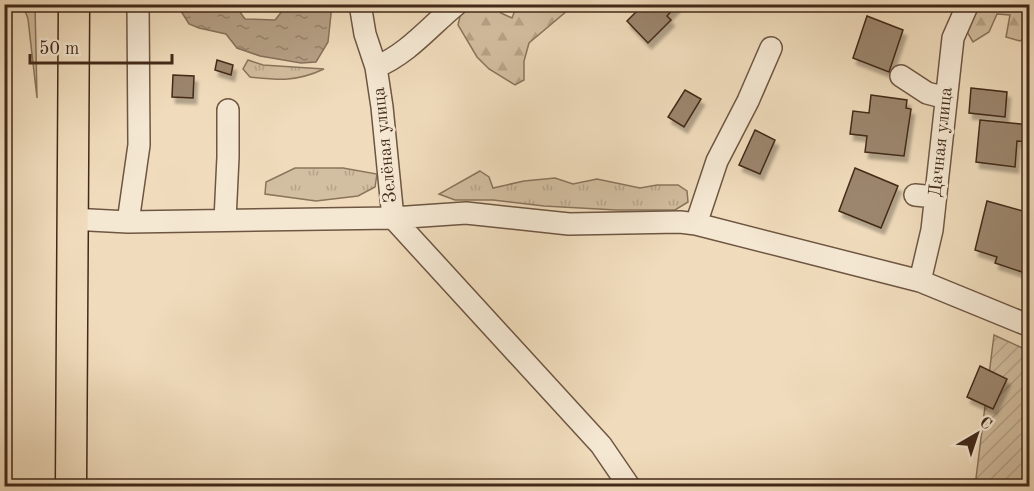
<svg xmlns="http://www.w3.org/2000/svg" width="1034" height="491" viewBox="0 0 1034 491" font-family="'Old Standard TT',serif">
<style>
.grass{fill:url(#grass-tufts);stroke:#8a745c;stroke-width:1.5}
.forest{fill:url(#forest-firs);stroke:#8a745c;stroke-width:1.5}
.garden{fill:url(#garden-furrows);stroke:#8a745c;stroke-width:1.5}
.water{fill:url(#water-ripples);stroke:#87705a;stroke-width:1.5}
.building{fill:#9c866e;stroke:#422919;stroke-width:1.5;filter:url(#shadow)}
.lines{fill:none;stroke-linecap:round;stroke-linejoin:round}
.minor-casing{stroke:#6e5642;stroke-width:24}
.highway-casing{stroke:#422919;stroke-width:33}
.minor{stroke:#f5e8d3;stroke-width:21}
.highway{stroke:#f0dcbc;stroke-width:30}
.labels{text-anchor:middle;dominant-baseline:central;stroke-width:6;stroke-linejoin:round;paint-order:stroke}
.street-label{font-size:18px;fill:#422919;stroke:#f5e8d3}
</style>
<defs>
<pattern id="grass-tufts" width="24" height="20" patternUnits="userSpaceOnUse" patternTransform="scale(1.5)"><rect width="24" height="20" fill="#d2bea0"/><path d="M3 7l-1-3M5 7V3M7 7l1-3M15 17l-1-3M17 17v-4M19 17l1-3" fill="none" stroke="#b6a389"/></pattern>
<pattern id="forest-firs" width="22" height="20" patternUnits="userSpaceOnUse" patternTransform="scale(1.5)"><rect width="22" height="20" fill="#d2bea0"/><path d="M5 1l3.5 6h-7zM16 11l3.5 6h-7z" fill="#b6a389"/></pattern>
<pattern id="garden-furrows" width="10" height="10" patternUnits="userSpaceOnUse" patternTransform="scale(1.5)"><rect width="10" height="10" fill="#d2bea0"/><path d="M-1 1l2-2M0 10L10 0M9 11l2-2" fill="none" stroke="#b6a389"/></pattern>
<pattern id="water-ripples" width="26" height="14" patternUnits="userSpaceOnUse" patternTransform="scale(1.5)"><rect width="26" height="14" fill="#b59f85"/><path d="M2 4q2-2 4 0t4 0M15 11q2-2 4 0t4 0" fill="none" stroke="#95826c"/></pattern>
<filter id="shadow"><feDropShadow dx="3.5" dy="6" stdDeviation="1.5" flood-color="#0004"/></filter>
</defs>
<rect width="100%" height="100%" fill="#f0dcbc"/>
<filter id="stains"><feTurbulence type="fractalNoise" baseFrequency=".00333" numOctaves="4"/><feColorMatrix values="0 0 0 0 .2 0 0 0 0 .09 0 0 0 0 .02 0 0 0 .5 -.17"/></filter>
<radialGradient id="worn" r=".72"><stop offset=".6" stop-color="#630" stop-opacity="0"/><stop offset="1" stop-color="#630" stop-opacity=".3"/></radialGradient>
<path class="grass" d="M248,60L263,65L324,69C296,82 279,80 250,77L243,69Z
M295,168H343L377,174L375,187L358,196L316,201L265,194L266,182Z
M480,171L489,177L493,188L524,181L555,178L573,184L597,179L640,188L657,185H678L687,191L688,202L675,210H616L544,206L493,200H455L439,194Z"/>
<path class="forest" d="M23,5H35L37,98L28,19Z
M472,5H492L501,13L512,18L517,5H574L529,43L524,61V80L515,85L489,69L477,57L458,25L461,12Z
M980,5H1029V34L1020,41L1006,37L1010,15L997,14L989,32L973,42L966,30Z"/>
<path class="garden" d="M994,335L1029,351V486H975Z"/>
<path class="water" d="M177,5H237V8L245,19L275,20L283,10V5H332L328,42L316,62L301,63L260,56L237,48L226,34L199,28L189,24Z"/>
<path class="building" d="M639,4H678L667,16L671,20L648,43L627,21L641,7Z
M867,16L903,30L889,72L853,58Z
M217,60L233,65L231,75L215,70Z
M173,75L194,76L193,98L172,97Z
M971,88L1007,92L1005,117L969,113Z
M685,90L701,99L684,127L668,117Z
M871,95L907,100L906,108L911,109L904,156L865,152L867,136L850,134L853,111L869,113Z
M980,120L1030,125V142L1017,141L1015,167L976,162Z
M755,130L775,140L760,174L739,165Z
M855,168L898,186L881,228L839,211Z
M987,201L1030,213L1023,237L1030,239V245L1022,272L995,263L997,257L975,250Z
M980,366L1007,379L993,409L967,397Z"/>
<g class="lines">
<defs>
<path id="minor" d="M360,4L365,34L376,67
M457,4C430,26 408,54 376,67L382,107L393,218L601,445L629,486
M901,76L927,93L946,98
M915,195L935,197
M71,219L128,222L393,218L466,213L569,224L680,222L696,224L920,281L1030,326
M225,220L228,157V110
M128,222L139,145L138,4
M696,224L717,161L748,101L771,48
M920,281L932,230L953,38L968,4"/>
<path id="highway" d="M71,486L74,4"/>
</defs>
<use href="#minor" class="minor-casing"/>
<use href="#highway" class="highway-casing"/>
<use href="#minor" class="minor"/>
<use href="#highway" class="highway"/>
</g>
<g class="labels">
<g class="street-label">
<text transform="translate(941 142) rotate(-84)">Дачная улица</text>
<text transform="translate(385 145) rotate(-96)">Зелёная улица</text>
</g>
</g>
<rect width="1034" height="491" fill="none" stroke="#f0dcbc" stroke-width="24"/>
<rect x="6" y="6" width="1022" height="479" fill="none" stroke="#422919" stroke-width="3"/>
<rect x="12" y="12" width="1010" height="467" fill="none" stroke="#422919" stroke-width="1.5"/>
<g transform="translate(977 434) rotate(39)" stroke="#f5e8d3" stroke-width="4.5" paint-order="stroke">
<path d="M0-4.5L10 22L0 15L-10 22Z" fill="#422919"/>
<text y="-9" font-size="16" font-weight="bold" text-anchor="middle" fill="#422919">С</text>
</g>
<path d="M30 54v9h142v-9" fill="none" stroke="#422919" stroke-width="3"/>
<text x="39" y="54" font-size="18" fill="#422919" stroke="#f5e8d3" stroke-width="4.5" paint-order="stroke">50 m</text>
<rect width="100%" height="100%" filter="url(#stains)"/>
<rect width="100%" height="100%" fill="url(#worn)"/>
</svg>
